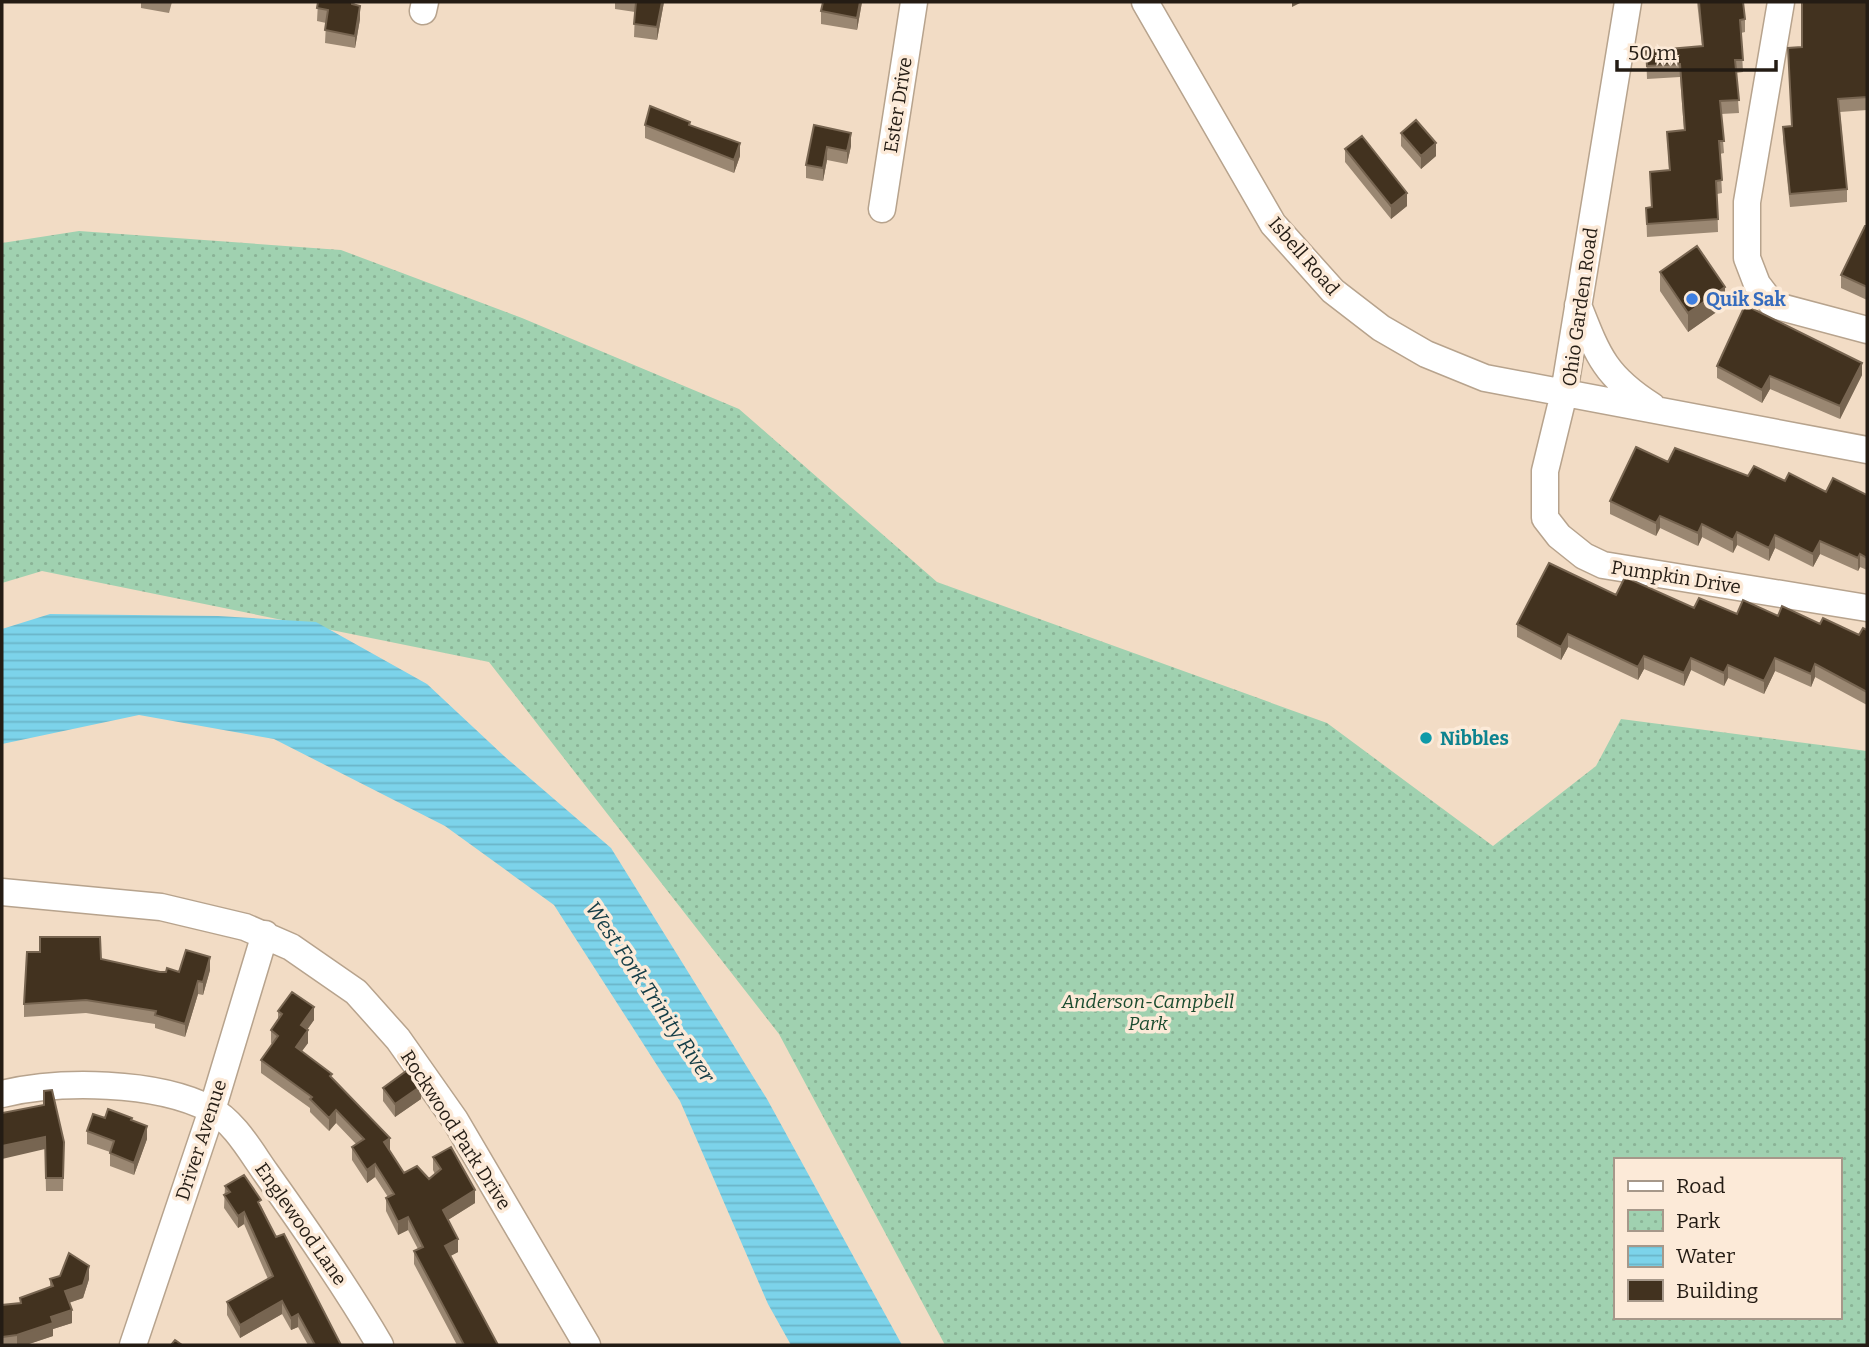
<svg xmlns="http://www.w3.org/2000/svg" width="1869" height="1347" viewBox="0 0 1869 1347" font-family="Bitter,serif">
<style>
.park{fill:url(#park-dots);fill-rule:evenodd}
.water{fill:url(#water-rules)}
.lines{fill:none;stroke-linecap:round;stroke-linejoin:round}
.minor-casing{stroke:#b7a38d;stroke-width:29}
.minor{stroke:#fff;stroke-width:26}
.wall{fill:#9a8772}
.shaded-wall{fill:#776551}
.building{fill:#42321f;stroke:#776551;stroke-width:2}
.shop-dot{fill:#3f7fe0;stroke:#fcead8;stroke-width:2.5}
.culture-dot{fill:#0f9aa8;stroke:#fcead8;stroke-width:2.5}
.labels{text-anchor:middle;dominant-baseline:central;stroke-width:7;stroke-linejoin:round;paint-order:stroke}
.street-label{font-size:19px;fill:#241c14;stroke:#fcead8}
.shop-label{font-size:19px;font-weight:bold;fill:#366cbe;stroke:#fcead8;text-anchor:start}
.culture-label{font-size:19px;font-weight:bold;fill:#0d838f;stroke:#fcead8;text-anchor:start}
.park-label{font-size:19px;font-style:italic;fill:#1b4c2f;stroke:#fcead8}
.water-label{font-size:21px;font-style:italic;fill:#143d47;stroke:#fcead8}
</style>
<defs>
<pattern id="park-dots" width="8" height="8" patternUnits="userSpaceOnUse" patternTransform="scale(1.75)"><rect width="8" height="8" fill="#a0d1b0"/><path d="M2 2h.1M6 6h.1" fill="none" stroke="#8ab396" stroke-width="1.8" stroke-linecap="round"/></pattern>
<pattern id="water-rules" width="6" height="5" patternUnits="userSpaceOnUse" patternTransform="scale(1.75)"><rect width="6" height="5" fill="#7cd3ea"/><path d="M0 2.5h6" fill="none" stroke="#6bb5c8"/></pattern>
</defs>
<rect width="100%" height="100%" fill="#f2dcc5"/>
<path class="park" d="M79,231L341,250L522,318L739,409L937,582L1327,723L1493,846L1596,766L1621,719L1867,751V1345H945L779,1034L489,662L42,571L2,583V243ZM1615,1160H1839V1317H1615Z"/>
<path class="water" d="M50,614L218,616L316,622L427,684L504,756L611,848L767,1099L902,1345H791L768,1304L680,1101L554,905L445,826L274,739L139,715L2,744V629Z"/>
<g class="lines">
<defs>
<path id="minor" d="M1145,2L1273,224L1333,291L1381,328L1426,354L1485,378L1867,450
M1628,2L1564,393L1545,471V518L1559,536L1584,556L1603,565L1867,608
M1781,2L1747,202V258L1757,284L1773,305L1867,330
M423,11L425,2
M882,209L914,2
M1578,305C1598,356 1605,376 1652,406
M2,892L161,907L245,927L291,947L356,992L398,1039L455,1120L587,1345
M2,1094C60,1080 156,1081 210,1109C234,1121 251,1152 266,1173C306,1229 345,1285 380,1345
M133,1345L212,1110L265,934"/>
</defs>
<use href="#minor" class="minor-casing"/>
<use href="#minor" class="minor"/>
</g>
<path class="wall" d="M141,2H172L169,13L141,8Z
M318,2H355L354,5L360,19L355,48L325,43L326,23L317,21Z
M615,2H664L657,40L634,37L635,12L615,9Z
M862,2L857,30L821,24V11Z
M1697,2H1743L1745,19V32L1741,33L1743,72L1736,73L1739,113L1721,114L1724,153L1720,154L1722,193L1717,194L1718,232L1647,237L1646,208L1651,207L1650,172L1669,170L1667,132L1684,130L1680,77L1647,79L1646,51L1702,46Z
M1867,2V110L1840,112L1847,189V202L1790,207L1783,140V127H1792L1788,48L1802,47Z
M645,125L740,156L734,173L645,138Z
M814,125L851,146L847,164L827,160L823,181L806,178V165Z
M1401,133L1436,156L1421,169L1401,146Z
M1345,149L1407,206L1391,219L1345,162Z
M1867,226V300L1841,288V275Z
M1660,272L1725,306L1688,332L1660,291Z
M1717,366L1862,375L1840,419L1770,389L1762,403L1717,378Z
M1668,462L1748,476L1785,481L1826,492L1867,495V570L1860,567L1858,571L1820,554L1813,567L1775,548L1769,561L1737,545L1733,553L1702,537L1698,546L1660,528L1656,536L1610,514V501Z
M1616,595L1737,614L1778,616L1820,624L1859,635L1867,630V705L1815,677L1811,687L1775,671L1764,694L1728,678L1724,686L1691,670L1684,686L1644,669L1638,680L1568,647L1561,660L1517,637V624Z
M101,959L160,972L210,970L203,995L198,994L185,1037L155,1028V1024L86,1013L24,1017V1004Z
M278,1011L314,1020L307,1030L308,1043L302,1051L332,1079L390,1151L404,1173L429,1179L435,1174L433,1170V1157L475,1203L448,1220L458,1252L450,1256L498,1345H457L414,1264V1251L418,1249L408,1230L398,1235L386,1211V1198L388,1197L375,1177L367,1183L352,1160V1147L356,1144L336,1123L329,1131L310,1112V1108L261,1073V1060L272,1044L271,1043V1030L278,1020Z
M383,1088L421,1099L395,1117L383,1101Z
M105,1118L132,1121L147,1139L134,1175L110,1166V1152L87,1144V1131Z
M64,1142L63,1191H46L45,1149Z
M225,1186L261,1206L276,1237L341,1345H308L298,1327L291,1330L282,1314L240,1338L227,1315V1302L268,1279L244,1224L238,1228L224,1208Z
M50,1279H89L83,1298L69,1303L72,1323L53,1329V1336L26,1345H2V1305L20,1303V1298L50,1287Z"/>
<path class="shaded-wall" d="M662,2H664L657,40V27Z
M860,2H862L857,30V18Z
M1292,2H1302L1292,7Z
M360,6V19L355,48V36Z
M851,133V146L847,164V151Z
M740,143V156L734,173V160Z
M1436,143V156L1421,169V156Z
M827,147V160L823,181V168Z
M1407,193V206L1391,219V206Z
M1725,287V306L1688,332V313Z
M1862,363V375L1840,419V406Z
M1770,376V389L1762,403V390Z
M1660,516V528L1656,536V523Z
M1702,524V537L1698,546V533Z
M1737,532V545L1733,553V540Z
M1775,535V548L1769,561V548Z
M1820,541V554L1813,567V554Z
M1860,554V567L1858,571V558Z
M1568,634V647L1561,660V647Z
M1644,656V669L1638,680V667Z
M1691,658V670L1684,686V673Z
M1775,658V671L1764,694V681Z
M1815,664V677L1811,687V674Z
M1728,665V678L1724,686V673Z
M210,957V970L203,995V982Z
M198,981V994L185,1037V1024Z
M314,1007V1020L301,1038V1025Z
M308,1030V1043L296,1059V1047Z
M421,1086V1099L395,1117V1104Z
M336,1110V1123L329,1131V1118Z
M147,1126V1139L134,1175V1163Z
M45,1137V1149L2,1159V1146Z
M390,1138V1151L384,1142Z
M375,1164V1177L367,1183V1170Z
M475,1190V1203L443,1223V1210Z
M244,1212V1224L238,1228V1216Z
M408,1217V1230L398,1235V1222Z
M458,1239V1252L445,1259V1246Z
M89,1266V1279L83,1298L65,1304V1291Z
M282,1301V1314L240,1338V1325Z
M72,1310V1323L53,1329V1336L26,1345H17V1335L51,1317Z
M298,1314V1327L291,1330V1318Z"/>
<path class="building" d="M318,2H352V4L360,6L355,36L325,30L328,10L317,8Z
M636,2H662L657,27L634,24Z
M823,2H860L857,18L821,11Z
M1699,2H1743L1745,19L1740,20L1743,60H1735L1739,100L1720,101L1724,141H1719L1722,180L1716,181L1718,219L1647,224L1646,208L1652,207L1650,172L1670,170L1667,132L1685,130L1680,64L1647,66L1646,51L1703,46Z
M1802,2H1867V97L1838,99L1847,189L1790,194L1783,127L1792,126L1788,48L1802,47Z
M650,106L690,122L689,125L740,143L734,160L645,125Z
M1416,120L1436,143L1421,156L1401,133Z
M814,125L851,133L847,151L827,147L823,168L806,165Z
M1362,136L1407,193L1391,206L1345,149Z
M1865,226H1867V287L1841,275Z
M1697,246L1725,287L1688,313L1660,272Z
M1745,305L1862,363L1840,406L1770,376L1762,390L1717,366Z
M1636,447L1668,462L1675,448L1748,476L1754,466L1785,481L1789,473L1826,492L1833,478L1867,495V558L1860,554L1858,558L1820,541L1813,554L1775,535L1769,548L1737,532L1733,540L1702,524L1698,533L1660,516L1656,523L1610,501Z
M1549,563L1616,595L1625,577L1694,608L1699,598L1737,614L1743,600L1778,616L1782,606L1820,624L1823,618L1859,635L1863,628L1867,630V692L1815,664L1811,674L1775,658L1764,681L1728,665L1724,673L1691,658L1684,673L1644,656L1638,667L1568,634L1561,647L1517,624Z
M40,937H100L101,959L160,972H166L167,968L179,972L186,950L210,957L203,982L198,981L185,1024L155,1015L156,1011L86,1000L24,1004L27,952H40Z
M292,992L314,1007L301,1025L308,1030L296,1047L332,1074L330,1076L390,1138L384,1142L404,1173L417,1166L429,1179L441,1169L433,1157L451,1147L475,1190L443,1210L458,1239L445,1246L498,1345H464L414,1251L423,1247L408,1217L398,1222L386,1198L394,1194L375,1164L367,1170L352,1147L364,1139L336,1110L329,1118L310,1099L312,1097L261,1060L278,1036L271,1030L282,1014L278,1011Z
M409,1069L421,1086L395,1104L383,1088Z
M52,1090L64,1142L63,1178H46L45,1137L2,1146V1113L44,1105V1091Z
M108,1109L132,1118L131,1120L147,1126L134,1163L110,1153L114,1141L87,1131L93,1114L105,1118Z
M244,1175L261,1200L258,1202L276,1237L284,1234L341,1345H315L298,1314L291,1318L282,1301L240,1325L227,1302L273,1276L244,1212L238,1216L224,1195L230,1192L225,1186Z
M69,1253L89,1266L83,1285L65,1291L72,1310L51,1317L53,1323L17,1335L2,1337V1305L21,1303L20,1298L53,1286L50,1279L60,1276Z
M175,1340L182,1345H171Z"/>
<circle class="shop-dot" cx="1692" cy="299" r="7"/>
<circle class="culture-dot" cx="1426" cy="738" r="7"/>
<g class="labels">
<g class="street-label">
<text transform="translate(898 105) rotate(-81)">Ester Drive</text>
<text transform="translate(1304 256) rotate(49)">Isbell Road</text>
<text transform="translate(1580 307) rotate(-82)">Ohio Garden Road</text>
<text transform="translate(1676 577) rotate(9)">Pumpkin Drive</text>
<text transform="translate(456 1130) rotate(57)">Rockwood Park Drive</text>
<text transform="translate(201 1140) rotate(-72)">Driver Avenue</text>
<text transform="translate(301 1224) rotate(55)">Englewood Lane</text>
</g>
<g class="shop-label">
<text x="1706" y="299">Quik Sak</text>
</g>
<g class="culture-label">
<text x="1440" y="738">Nibbles</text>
</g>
<g class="park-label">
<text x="1148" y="1001">Anderson-Campbell<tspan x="1148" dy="22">Park</tspan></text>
</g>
<g class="water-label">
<text transform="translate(650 992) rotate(56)">West Fork Trinity River</text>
</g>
</g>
<rect width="1869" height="1347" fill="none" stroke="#241c14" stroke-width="7"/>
<rect x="1614" y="1158" width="228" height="161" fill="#fcead8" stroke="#a6988a" stroke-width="2"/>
<rect x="1628" y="1181" width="35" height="10" fill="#ffffff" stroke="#a6988a" stroke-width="2"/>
<text x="1676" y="1193" font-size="21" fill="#241c14">Road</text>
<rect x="1628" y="1210" width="35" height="21" fill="url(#park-dots)" stroke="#a6988a" stroke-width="2"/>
<text x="1676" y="1228" font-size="21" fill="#241c14">Park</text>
<rect x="1628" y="1246" width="35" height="21" fill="url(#water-rules)" stroke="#a6988a" stroke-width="2"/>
<text x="1676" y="1263" font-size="21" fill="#241c14">Water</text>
<rect x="1628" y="1280" width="35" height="21" fill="#42321f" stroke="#a6988a" stroke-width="2"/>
<text x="1676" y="1298" font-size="21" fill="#241c14">Building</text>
<path d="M1617 60v10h159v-10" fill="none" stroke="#241c14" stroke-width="3.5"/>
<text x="1628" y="60" font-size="21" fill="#241c14" stroke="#fcead8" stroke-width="5" paint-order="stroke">50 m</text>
</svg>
